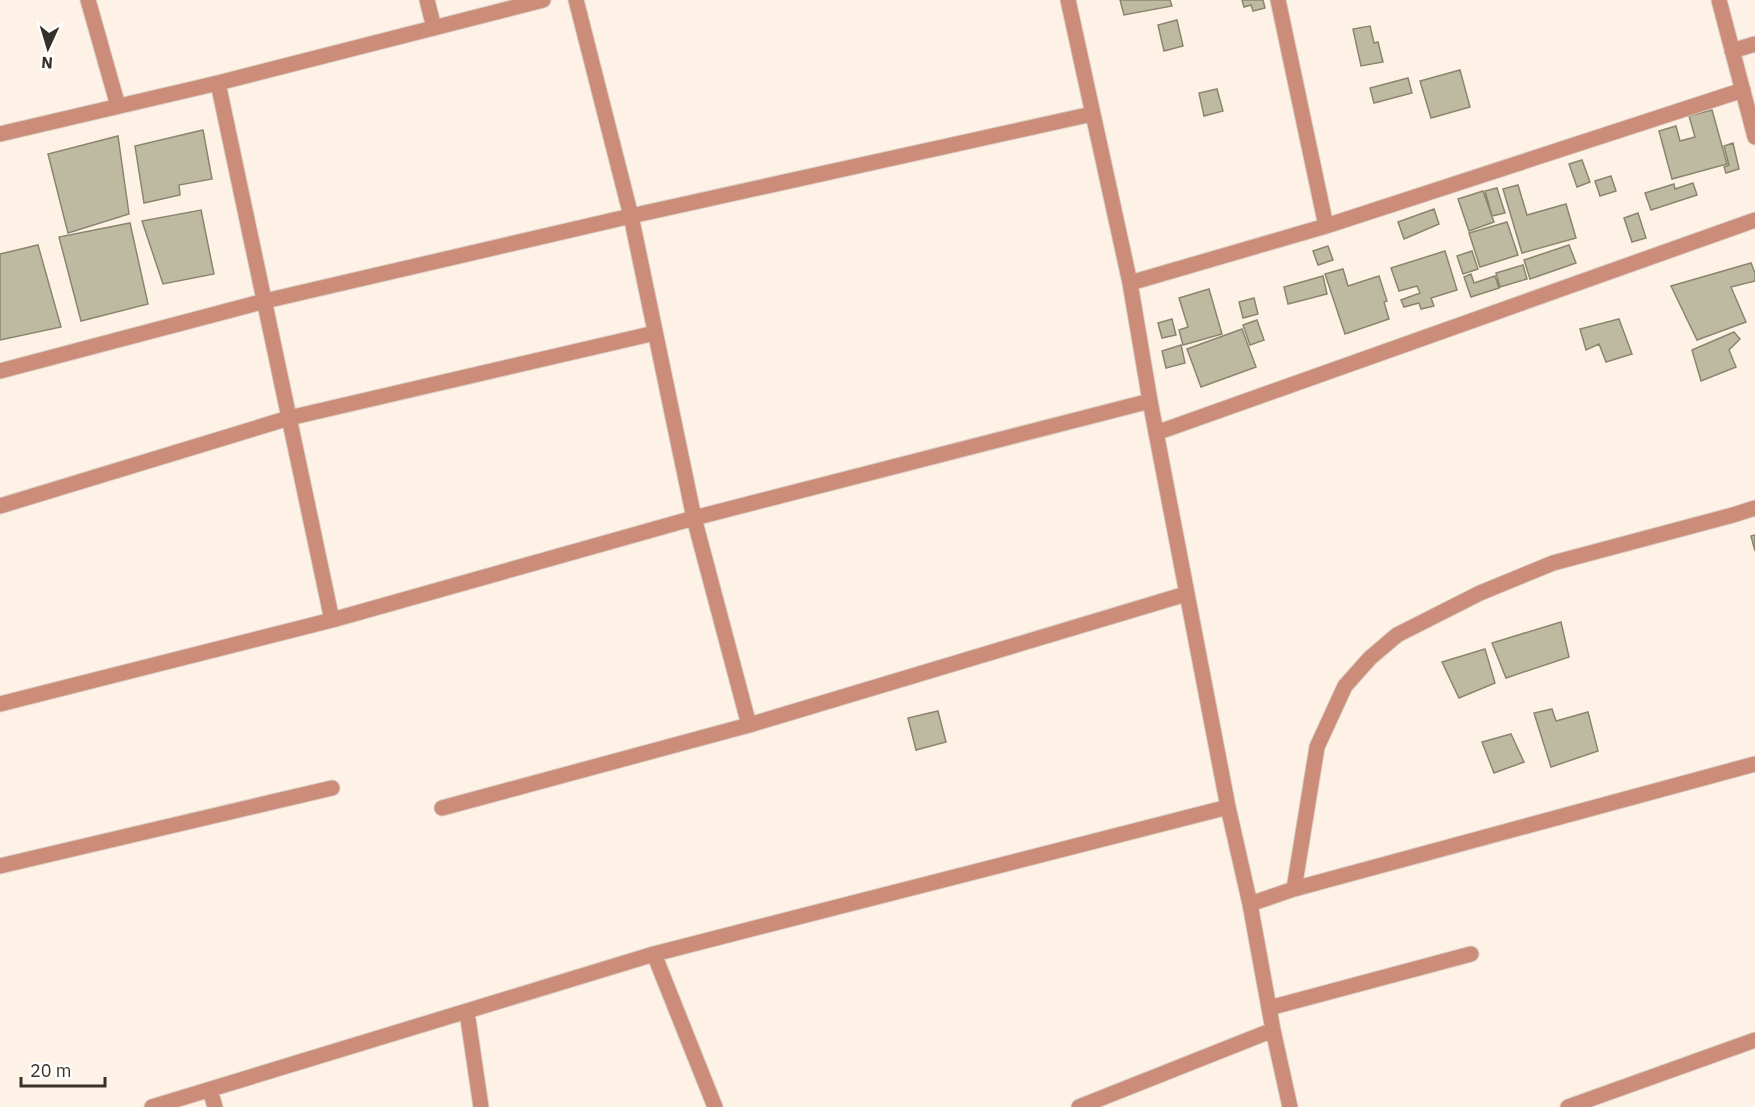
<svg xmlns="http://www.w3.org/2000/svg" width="1755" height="1107" viewBox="0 0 1755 1107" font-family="'IBM Plex Sans',sans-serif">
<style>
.building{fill:#bebaa1;stroke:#8a866e;stroke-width:1.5}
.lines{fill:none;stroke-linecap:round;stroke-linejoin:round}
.minor-casing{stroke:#dacfc4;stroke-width:17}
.minor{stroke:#cc8c7a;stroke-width:15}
</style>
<rect width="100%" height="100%" fill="#fef2e6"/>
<path class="building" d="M1120,0H1170L1172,6L1124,15Z
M1242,0H1263L1265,8L1253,11L1251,5L1244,7Z
M1177,20L1183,46L1164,51L1158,25Z
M1370,26L1374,43L1378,42L1383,62L1361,66L1353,29Z
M1460,70L1470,107L1431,118L1420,81Z
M1408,78L1412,93L1374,103L1370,88Z
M1217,89L1223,111L1204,116L1199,93Z
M1712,110L1727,164L1672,179L1659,131L1676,126L1680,141L1695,137L1689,116Z
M203,130L212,179L179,185L180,195L144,203L135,146Z
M118,136L129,214L68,233L48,154Z
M1733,143L1739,169L1726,173L1724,167L1729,165L1724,146Z
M1582,160L1590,182L1577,187L1569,164Z
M1611,176L1616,191L1600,196L1595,181Z
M1693,183L1697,195L1651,210L1645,193L1674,184L1675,189Z
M1518,185L1527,215L1566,204L1576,238L1522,253L1503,189Z
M1497,188L1505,213L1492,216L1485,191Z
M1483,191L1494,222L1469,231L1458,199Z
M1434,209L1439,224L1404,239L1398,222Z
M201,210L214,274L163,284L142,221Z
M1638,213L1646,238L1632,242L1624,218Z
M1507,222L1518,255L1480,267L1469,233Z
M130,223L148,304L81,321L59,237Z
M38,245L61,327L0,340V254Z
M1569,245L1576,263L1530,279L1524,260Z
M1328,246L1333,260L1318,265L1313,251Z
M1445,251L1457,290L1431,298L1434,306L1421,309L1419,303L1404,307L1401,300L1420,293L1417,286L1399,291L1391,268Z
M1472,251L1478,269L1463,274L1457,256Z
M1751,263L1755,273V281L1731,287L1746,322L1697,340L1671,286Z
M1523,265L1527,279L1500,287L1496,273Z
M1343,269L1348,286L1379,276L1387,301L1384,302L1389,319L1345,334L1325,274Z
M1471,274L1474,283L1495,276L1499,288L1471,297L1464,277Z
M1323,276L1327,294L1288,304L1284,287Z
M1209,289L1222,334L1183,345L1179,330L1188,327L1179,298Z
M1254,298L1258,314L1243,318L1239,302Z
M1172,319L1176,335L1162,338L1158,323Z
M1619,319L1632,354L1606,362L1599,344L1586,350L1580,329Z
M1257,320L1264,340L1250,345L1243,325Z
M1242,329L1256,367L1201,387L1187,349Z
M1734,332L1740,339L1729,350L1736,367L1701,381L1692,350Z
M1181,345L1185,363L1166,368L1162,351Z
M1755,535V551L1751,536Z
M1561,622L1569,657L1506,678L1492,643Z
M1485,649L1495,683L1459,698L1442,662Z
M1552,709L1556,721L1588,712L1598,751L1551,767L1534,713Z
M938,711L946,742L916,750L908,718Z
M1511,734L1524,762L1494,773L1482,742Z"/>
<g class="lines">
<defs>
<path id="minor" d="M88,0L118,106
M427,0L434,28
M576,0L631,216L694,518L749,725
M1068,0L1130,283L1150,401L1228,807L1250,904L1273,1030L1290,1107
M1278,0L1326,226
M1719,0L1755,137
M1732,51L1755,44
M218,83L332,620
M0,134L218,83L543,0
M1130,283L1326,226L1743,90
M0,371L265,301L631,216L1092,114
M1156,433L1755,220
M0,506L289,418L655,333
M0,704L332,620L694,518L1150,401
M442,808L749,725L1186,594
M0,866L332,788
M1294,889L1317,747L1345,686L1370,658L1397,635L1480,593L1553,563L1733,515L1755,508
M1250,904L1294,889L1755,764
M654,954L715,1107
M1269,1008L1471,954
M467,1012L481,1107
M210,1090L215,1107
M152,1107L654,954L1228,807
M1079,1107L1273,1030
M1568,1107L1755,1040"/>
</defs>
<use href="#minor" class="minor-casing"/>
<use href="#minor" class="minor"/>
</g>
<g transform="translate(48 48) rotate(184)" stroke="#ffffff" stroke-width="4.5" paint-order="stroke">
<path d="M0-4.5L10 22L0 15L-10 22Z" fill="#383129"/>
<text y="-9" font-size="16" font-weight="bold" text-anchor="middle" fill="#383129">N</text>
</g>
<path d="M21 1077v9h84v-9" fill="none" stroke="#383129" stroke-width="3"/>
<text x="30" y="1077" font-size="18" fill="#383129" stroke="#ffffff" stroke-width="4.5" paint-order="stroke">20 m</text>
</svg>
